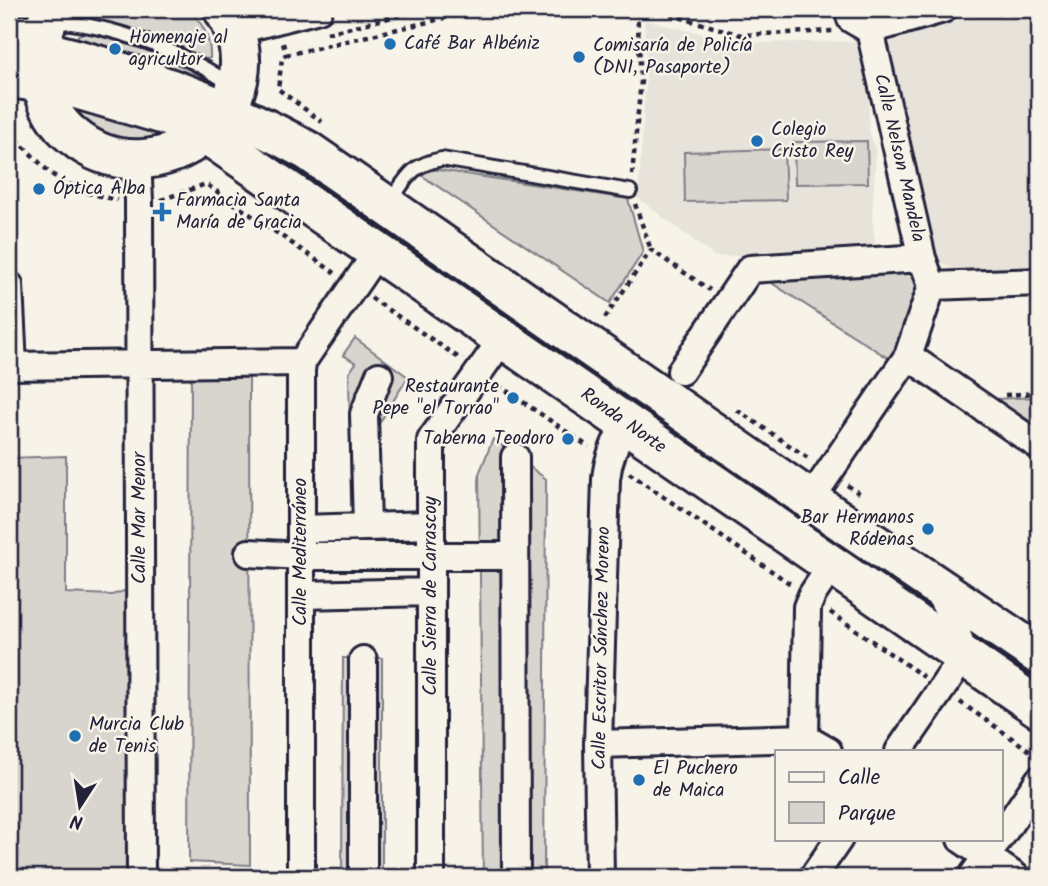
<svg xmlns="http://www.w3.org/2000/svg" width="1048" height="886" viewBox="0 0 1048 886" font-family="Kalam,sans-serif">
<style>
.built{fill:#e7e3db}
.green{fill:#d8d5cf;stroke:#7d7c85;stroke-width:2}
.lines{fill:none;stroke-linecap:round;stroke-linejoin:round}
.lane-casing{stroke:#22223b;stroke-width:18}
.street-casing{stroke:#22223b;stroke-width:32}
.primary-casing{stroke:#22223b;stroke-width:44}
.path{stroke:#22223b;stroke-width:4.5;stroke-dasharray:5 5;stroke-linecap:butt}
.lane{stroke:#f7f3e8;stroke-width:12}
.street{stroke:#f7f3e8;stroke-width:26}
.primary{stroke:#f7f3e8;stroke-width:38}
.poi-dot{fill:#1f6fb2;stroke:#f7f3e8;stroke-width:2.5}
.labels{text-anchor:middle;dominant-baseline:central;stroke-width:5;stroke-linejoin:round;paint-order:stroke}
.poi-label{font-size:19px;fill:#22223b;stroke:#f7f3e8;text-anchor:start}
.street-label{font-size:19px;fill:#22223b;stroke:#f7f3e8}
</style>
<rect width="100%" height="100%" fill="#f7f3e8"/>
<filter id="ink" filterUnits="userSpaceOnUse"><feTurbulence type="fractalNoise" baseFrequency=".0143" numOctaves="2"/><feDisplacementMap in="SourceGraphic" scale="14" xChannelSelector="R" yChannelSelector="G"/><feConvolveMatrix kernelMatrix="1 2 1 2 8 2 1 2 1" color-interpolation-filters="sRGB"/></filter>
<g filter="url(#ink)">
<path class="built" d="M1005,9H1039V267L955,271L935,259L883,51L896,37Z
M644,20L742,43L868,41L869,130L876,152L872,218L876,248L715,257L638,198L646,78Z"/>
<path class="green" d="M88,9H189C202,22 211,39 210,58L204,60L156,38L89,17L86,13Z
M86,32L149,51L194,72L197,79L76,44L78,35Z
M75,109L160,134L161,138L149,142L101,137L73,110Z
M867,141L868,183L795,184L794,142Z
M784,149L786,200L685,202L684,152Z
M426,170H439L628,199L643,252L610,303L421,175Z
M357,205L449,268L444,276L352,212Z
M919,269L921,299L891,360L761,276Z
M452,271L544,334L539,342L447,278Z
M548,337L613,382L608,390L542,344Z
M355,338L408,377L377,427V506L351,505L349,373L356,363L343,355Z
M191,374H249L250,865L189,862Z
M630,394L735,467L730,474L625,401Z
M1039,397V429L993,399Z
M493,439L546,479L544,877H483L479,474Z
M66,456V593L112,595L130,589L141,877H9V458Z
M739,469L818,524L813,531L733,477Z
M838,538L922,596L916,604L833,546Z
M343,658H382V877H342Z"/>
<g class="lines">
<defs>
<path id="lane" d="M9,24C81,12 171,44 230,84
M390,202C407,178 410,165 442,159L630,191"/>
<path id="street" d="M848,9L851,19L870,30
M870,30L922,258L932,286
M870,30L943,9
M234,31L319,9
M137,158L139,201L141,877
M9,285L13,366
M932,286L1039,282
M908,356L1039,446
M9,366L302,362
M681,371L750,269L922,258
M515,457L516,877
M810,500L908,356L932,286
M367,526L364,414L379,376
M301,529L431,525
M249,553L301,556H515
M301,595L431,592
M363,660V877
M805,738L807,607L812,595L832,565
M598,744L805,738L828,751
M899,751L964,656L953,620L937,590
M1001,836L1039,780
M961,839L1016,877
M301,877V371L302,362L378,251
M431,877V440L503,338
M600,877L598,744L606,479C608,458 615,441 627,423
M813,877L839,839
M972,877L996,843"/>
<path id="primary" d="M53,9C39,34 38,58 43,86C47,106 57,123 73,136C156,206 287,105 223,9
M9,43C113,65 215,99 308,151L835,517L1039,655
M9,78L66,86L168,116L206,134L1039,708"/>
</defs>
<use href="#lane" class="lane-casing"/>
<use href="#street" class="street-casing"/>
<use href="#primary" class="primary-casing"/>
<path class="path" d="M651,9L741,35L834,31
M327,33L405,14L446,9
M283,43L286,55L282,58L278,89L322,122
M286,55L484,9
M9,132L51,174L84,192L117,200
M632,175L641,81L637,9
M161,200L206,184L335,273
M635,204L651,250
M371,298L462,360
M605,318L651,250L710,290
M498,385L589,447
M1005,395L1039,393
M737,410L811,460
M629,473L792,585
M847,485L863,496
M830,612L924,677
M1035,615L1039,609
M960,702L1039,757"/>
<use href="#lane" class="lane"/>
<use href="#street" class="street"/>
<use href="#primary" class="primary"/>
</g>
</g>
<g class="poi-dot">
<circle cx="390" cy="44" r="7"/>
<circle cx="115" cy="49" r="7"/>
<circle cx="579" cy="57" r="7"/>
<circle cx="757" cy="141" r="7"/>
<circle cx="39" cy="189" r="7"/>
<path d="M158.5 201.5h7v7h7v7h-7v7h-7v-7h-7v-7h7z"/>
<circle cx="513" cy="398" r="7"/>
<circle cx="568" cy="439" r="7"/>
<circle cx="928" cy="529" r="7"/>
<circle cx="75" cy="736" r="7"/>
<circle cx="639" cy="780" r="7"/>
</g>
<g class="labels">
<g class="poi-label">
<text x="129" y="38">Homenaje al<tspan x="129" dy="22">agricultor</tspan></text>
<text x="404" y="44">Café Bar Albéniz</text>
<text x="593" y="46">Comisaría de Policía<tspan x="593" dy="22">(DNI, Pasaporte)</tspan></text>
<text x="771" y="130">Colegio<tspan x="771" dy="22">Cristo Rey</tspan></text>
<text x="53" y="189">Óptica Alba</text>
<text x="176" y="201">Farmacia Santa<tspan x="176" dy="22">María de Gracia</tspan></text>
<text x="499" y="387" text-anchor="end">Restaurante<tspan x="499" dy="22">Pepe "el Torrao"</tspan></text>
<text x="554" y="439" text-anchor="end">Taberna Teodoro</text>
<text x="914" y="518" text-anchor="end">Bar Hermanos<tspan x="914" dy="22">Ródenas</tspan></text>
<text x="89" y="725">Murcia Club<tspan x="89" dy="22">de Tenis</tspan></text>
<text x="653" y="769">El Puchero<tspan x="653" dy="22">de Maica</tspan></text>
</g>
<g class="street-label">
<text transform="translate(899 158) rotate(77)">Calle Nelson Mandela</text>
<text transform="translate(623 421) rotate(35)">Ronda Norte</text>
<text transform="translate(140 518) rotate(-90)">Calle Mar Menor</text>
<text transform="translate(301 552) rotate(-90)">Calle Mediterráneo</text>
<text transform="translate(431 596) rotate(-90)">Calle Sierra de Carrascoy</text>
<text transform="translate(602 648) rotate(-89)">Calle Escritor Sánchez Moreno</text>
</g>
</g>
<rect width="1048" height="886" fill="none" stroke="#f7f3e8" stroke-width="35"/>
<rect x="18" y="18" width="1013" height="851" fill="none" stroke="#22223b" stroke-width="2.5" filter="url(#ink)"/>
<rect x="775" y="750" width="228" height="91" fill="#f7f3e8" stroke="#a29fa3" stroke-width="2"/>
<rect x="789" y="772" width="35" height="10" fill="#f7f3e8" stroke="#a29fa3" stroke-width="2"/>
<text x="838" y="784" font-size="21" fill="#22223b">Calle</text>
<rect x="789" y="802" width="35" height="21" fill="#d8d5cf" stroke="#a29fa3" stroke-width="2"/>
<text x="838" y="820" font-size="21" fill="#22223b">Parque</text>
<g transform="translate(80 806) rotate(192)" stroke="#f7f3e8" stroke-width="5" paint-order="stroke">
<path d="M0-5L12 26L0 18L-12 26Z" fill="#22223b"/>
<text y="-10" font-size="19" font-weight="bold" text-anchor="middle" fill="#22223b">N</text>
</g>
</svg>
